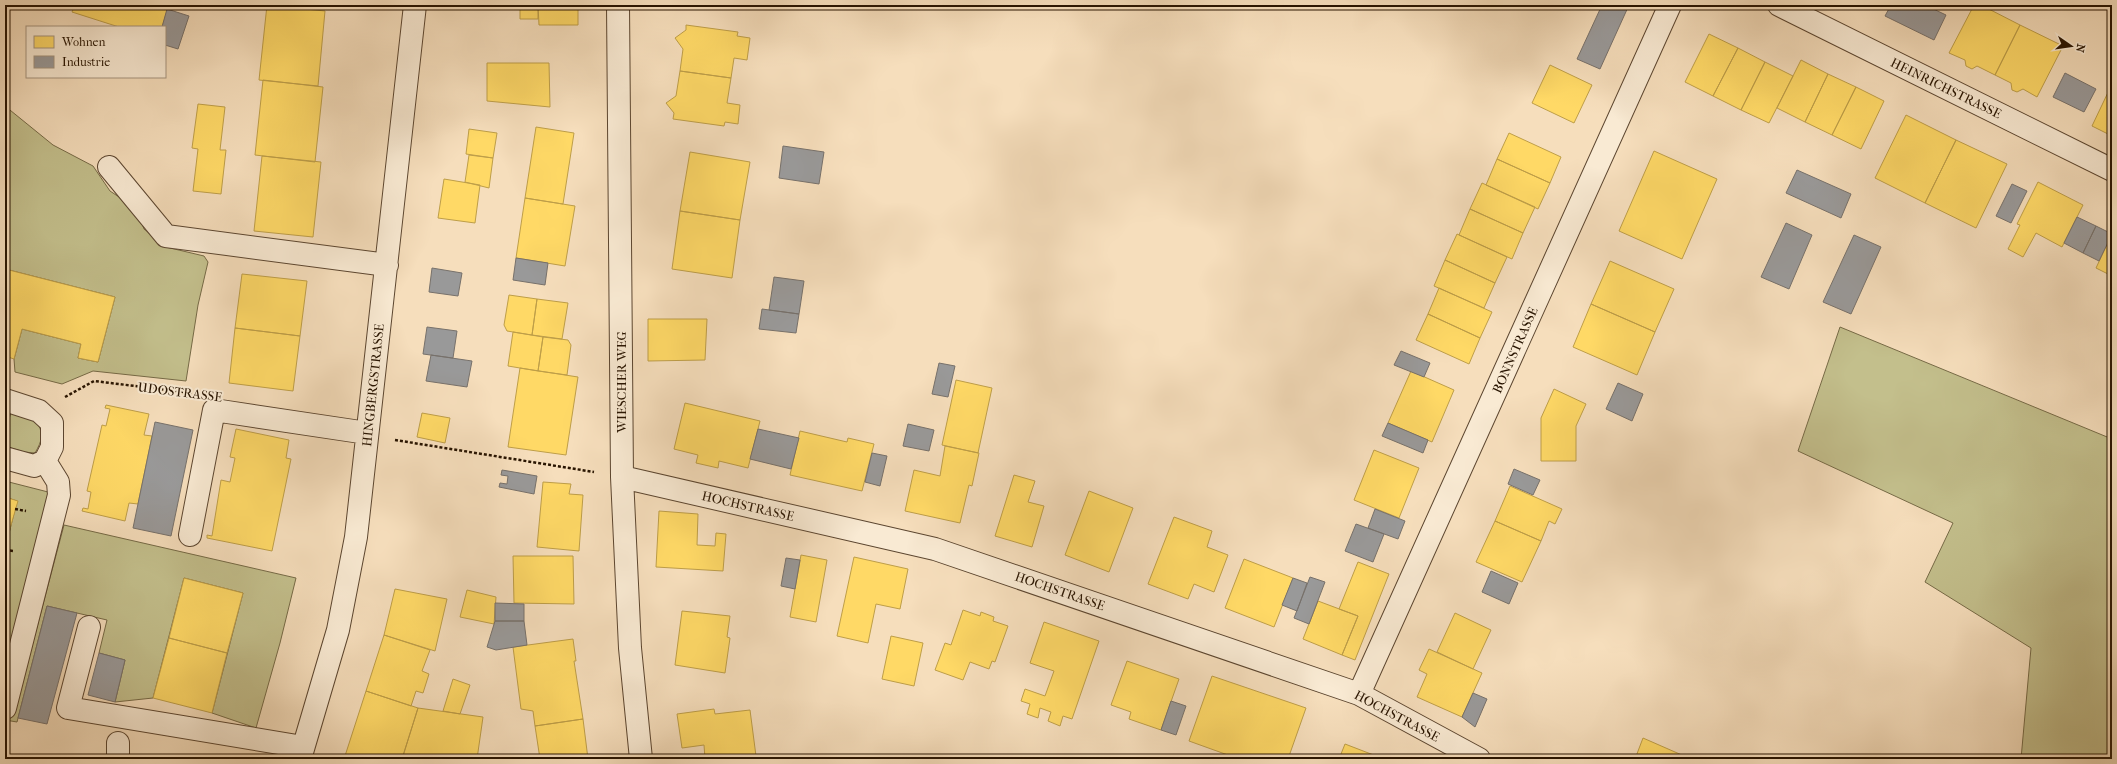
<svg xmlns="http://www.w3.org/2000/svg" width="2117" height="764" viewBox="0 0 2117 764" font-family="'IM FELL French Canon',serif">
<style>
.green{fill:#c3bf8c;stroke:#766a46}
.homes{fill:#ffd966;stroke:#be9e48}
.industry{fill:#999;stroke:#77716b}
.lines{fill:none;stroke-linecap:round;stroke-linejoin:round}
.minor-casing{stroke:#5c4630;stroke-width:24}
.path{stroke:#281401;stroke-width:2.5;stroke-dasharray:3 2;stroke-linecap:butt}
.minor{stroke:#f9ead3;stroke-width:22}
.labels{text-anchor:middle;dominant-baseline:central;stroke-width:4;stroke-linejoin:round;paint-order:stroke}
.street-label{font-size:13px;fill:#281401;stroke:#f9ead3}
</style>
<rect width="100%" height="100%" fill="#f6debc"/>
<filter id="stains"><feTurbulence type="fractalNoise" baseFrequency=".005" numOctaves="4"/><feColorMatrix values="0 0 0 0 .2 0 0 0 0 .09 0 0 0 0 .02 0 0 0 .5 -.17"/></filter>
<radialGradient id="worn" r=".72"><stop offset=".6" stop-color="#630" stop-opacity="0"/><stop offset="1" stop-color="#630" stop-opacity=".3"/></radialGradient>
<path class="green" d="M5,106L53,145L93,166L110,191L137,209L144,229L166,247L204,256L208,262L198,305L186,381L93,371L62,384L15,372L14,359L22,329L81,344L78,358L98,362L115,297L5,269Z
M1840,327L2112,439V759H2021L2031,648L1925,582L1953,523L1798,451Z
M11,412L37,422C44,434 42,441 35,453L24,452L5,446V433Z
M5,481L52,493L5,671V550L17,501L5,497Z
M64,525L296,578L280,643L256,728L212,713L243,593L184,578L153,698L115,702L125,660L99,653L107,620L47,606L17,722L5,720V713L14,714Z"/>
<path class="homes" d="M75,5H169L162,27H119L72,12Z
M267,5L325,11L318,86L259,80Z
M520,5H538V19H520Z
M538,5H578V25H539Z
M1974,5H1981L2020,25L1995,75L1977,66L1972,69L1966,66L1965,60L1949,53Z
M686,25L738,32L737,36L750,38L747,60L734,58L731,78L680,71L683,49L675,38L686,30Z
M2020,25L2063,46L2037,97L2023,89L2017,92L2012,90L2011,83L1995,75Z
M1709,34L1738,48L1713,96L1685,82Z
M1738,48L1765,62L1741,110L1713,96Z
M1801,60L1828,74L1805,122L1777,108Z
M1765,62L1793,76L1769,123L1741,110Z
M487,63H549L550,107L487,101Z
M1550,65L1592,85L1574,123L1532,103Z
M680,71L731,78L727,103L740,105L738,124L725,122L724,126L673,119L674,113L666,103L676,96Z
M1828,74L1856,87L1832,135L1805,122Z
M263,80L323,87L315,162L255,155Z
M2112,84V136L2092,126Z
M1856,87L1884,101L1861,149L1832,135Z
M198,104L225,107L220,150H226L221,194L193,191L198,149L192,148Z
M1906,115L1956,140L1925,203L1875,178Z
M536,127L574,133L563,204L525,198Z
M469,129L497,133L493,158L466,154Z
M1509,133L1561,157L1550,183L1497,159Z
M1956,140L2007,164L1976,228L1925,203Z
M1654,151L1717,179L1682,259L1619,231Z
M690,152L750,162L740,220L680,211Z
M469,155L493,158L489,188L465,182Z
M262,156L321,162L313,237L254,231Z
M1497,159L1550,183L1538,209L1486,185Z
M444,179L480,185L475,223L438,218Z
M2038,182L2083,205L2062,247L2036,233L2023,257L2008,249L2020,225L2017,224Z
M1482,183L1535,207L1523,233L1470,209Z
M525,198L575,206L565,266L516,258Z
M1470,209L1523,233L1512,259L1459,235Z
M680,211L740,220L732,278L672,269Z
M1457,234L1507,257L1495,283L1445,260Z
M2112,234V276L2096,268Z
M1445,260L1495,283L1484,308L1434,286Z
M1610,261L1674,289L1655,332L1591,304Z
M5,269L115,297L98,362L78,358L81,344L22,329L14,359L5,356Z
M242,274L307,281L300,336L235,328Z
M1439,288L1492,312L1480,338L1428,314Z
M509,295L537,299L532,335L507,331L504,325Z
M537,299L568,303L562,339L532,335Z
M1591,304L1655,332L1637,375L1573,347Z
M1428,314L1480,338L1469,364L1416,340Z
M648,319H707L705,360L648,361Z
M235,328L300,336L293,391L229,383Z
M513,332L543,337L538,371L508,366Z
M543,337L568,340L571,345L567,375L538,371Z
M520,368L578,377L566,455L508,447Z
M1411,371L1454,390L1432,442L1388,423Z
M956,380L992,388L978,453L942,445Z
M1554,389L1586,404L1576,426V461H1541V418Z
M685,403L760,421L748,468L719,461L718,468L696,463L698,455L674,449Z
M106,405L149,414L144,435L152,436L138,504L129,503L125,521L82,511L83,508L88,509L91,492L87,491L102,425L106,426L110,409L105,408Z
M422,413L450,418L445,443L417,437Z
M236,429L289,440L286,458L291,459L272,551L207,538V535L212,536L221,480L230,482L235,458L230,457Z
M800,431L847,442L848,438L874,444L862,491L790,475Z
M945,446L979,453L972,486L969,485L960,523L905,511L914,470L940,476Z
M1374,450L1419,468L1399,518L1354,500Z
M1014,475L1035,481L1028,502L1044,506L1032,547L995,536Z
M543,482L571,484L569,494L583,495L579,551L537,547Z
M1510,486L1562,509L1555,524L1549,521L1541,541L1495,521Z
M1089,491L1133,508L1109,572L1065,555Z
M5,497L18,501L9,532L5,531Z
M659,511L698,514L697,545L715,546L716,533L726,534L723,571L656,567Z
M1174,517L1212,531L1207,547L1228,555L1214,592L1194,584L1188,599L1148,584Z
M1495,521L1541,541L1522,582L1476,562Z
M5,531L9,532L5,550Z
M801,555L827,560L816,622L790,617Z
M513,556H573L574,604L514,603Z
M854,557L908,569L900,609L876,604L868,643L837,636Z
M1244,559L1293,578L1274,627L1225,608Z
M1358,562L1389,574L1355,660L1342,655L1358,616L1339,609Z
M184,578L243,593L227,653L169,638Z
M395,589L447,599L435,651L384,635Z
M467,590L496,597L494,624L460,617Z
M1318,601L1358,616L1342,655L1303,639Z
M963,610L980,616L981,612L994,617L993,621L1008,626L995,662L992,661L989,669L970,662L963,680L935,670L945,643L951,645Z
M682,611L730,616L727,637L730,638L725,673L675,665Z
M1455,613L1491,630L1473,669L1437,652Z
M1044,622L1099,641L1072,719L1063,716L1060,726L1048,721L1051,712L1040,708L1038,718L1027,714L1030,704L1021,701L1025,689L1045,696L1054,671L1030,663Z
M384,635L430,650L422,671L429,674L423,693L416,691L411,706L366,691Z
M891,636L923,643L914,686L882,679Z
M169,638L227,653L212,713L153,698Z
M573,639L576,661H574L583,719L535,726L533,711L521,709L513,647Z
M1429,649L1482,673L1462,717L1417,697L1427,674L1419,670Z
M1127,661L1179,679L1161,730L1129,719L1131,712L1111,705Z
M1212,676L1306,708L1288,759H1239L1189,741Z
M453,679L470,685L460,714L443,711Z
M366,691L418,708L402,759H344Z
M418,708L483,717L477,759H402Z
M714,709L715,714L750,710L756,756L730,759H705L704,745L682,748L677,714Z
M583,719L588,759H540L535,726Z
M1643,738L1691,759H1635Z
M1345,744L1384,759H1339Z"/>
<path class="industry" d="M1602,5H1629L1600,69L1577,59Z
M1891,5H1925L1946,15L1934,40L1885,16Z
M167,9L189,16L178,49L165,45V27H162Z
M2065,73L2096,89L2084,112L2053,97Z
M783,146L824,152L819,184L779,178Z
M1797,170L1851,194L1841,218L1786,193Z
M2012,184L2027,191L2011,223L1996,216Z
M2077,217L2096,226L2083,253L2064,243Z
M1786,223L1812,235L1789,289L1761,277Z
M2096,226L2112,234L2099,261L2083,253Z
M1854,235L1881,247L1851,314L1823,302Z
M516,258L548,263L545,285L513,280Z
M432,268L462,273L458,296L429,292Z
M774,277L804,281L799,314L769,310Z
M762,309L799,314L796,333L759,329Z
M427,327L457,331L453,358L423,354Z
M1401,351L1430,363L1424,377L1394,365Z
M431,355L472,361L467,387L426,381Z
M939,363L955,366L948,397L932,394Z
M1618,383L1643,394L1632,421L1606,409Z
M155,422L193,430L171,536L133,528Z
M1388,423L1428,440L1423,453L1382,436Z
M908,424L934,430L929,451L903,446Z
M758,429L799,438L791,469L750,459Z
M872,453L887,456L880,486L865,482Z
M1514,469L1540,480L1533,495L1508,484Z
M502,470L537,476L534,494L499,487L500,483L507,484L508,476L501,475Z
M1375,509L1405,521L1398,539L1368,528Z
M1356,524L1384,534L1373,562L1345,551Z
M786,558L800,560L795,589L781,586Z
M1491,571L1518,583L1509,604L1482,592Z
M1310,577L1325,582L1309,624L1294,618Z
M1293,578L1307,583L1297,611L1282,605Z
M495,603L524,604V621H495Z
M47,606L77,613L47,724L18,718Z
M495,621H524L527,645L496,650L487,647Z
M99,653L125,660L115,702L88,695Z
M1473,693L1487,699L1475,727L1462,717Z
M1171,701L1186,706L1176,735L1161,730Z"/>
<g class="lines">
<defs>
<path id="minor" d="M618,5L622,477L630,648L641,759
M1779,5L2112,170
M109,167L166,236L387,265
M5,400L39,411L52,423V447L45,461L34,466L5,458
M622,477L935,549L1359,694L1479,759
M190,535L214,410L367,433
M89,627L68,708L303,747
M1359,694L1670,5
M5,708L59,495L58,482L45,461
M118,743V759
M300,759L338,630L356,537L415,5"/>
</defs>
<use href="#minor" class="minor-casing"/>
<path class="path" d="M5,362L6,357
M65,397L94,381L192,393
M395,440L594,472
M15,509L26,511
M5,550L14,551"/>
<use href="#minor" class="minor"/>
</g>
<g class="labels">
<g class="street-label">
<text transform="translate(1946 88) rotate(26)">HEINRICHSTRASSE</text>
<text transform="translate(1515 350) rotate(-66)">BONNSTRASSE</text>
<text transform="translate(621 382) rotate(-90)">WIESCHER WEG</text>
<text transform="translate(373 385) rotate(-84)">HINGBERGSTRASSE</text>
<text transform="translate(180 392) rotate(7)">UDOSTRASSE</text>
<text transform="translate(748 506) rotate(13)">HOCHSTRASSE</text>
<text transform="translate(1060 591) rotate(19)">HOCHSTRASSE</text>
<text transform="translate(1397 716) rotate(28)">HOCHSTRASSE</text>
</g>
</g>
<rect width="2117" height="764" fill="none" stroke="#f6debc" stroke-width="20"/>
<rect x="6" y="6" width="2105" height="752" fill="none" stroke="#281401" stroke-width="2"/>
<rect x="10" y="10" width="2097" height="744" fill="none" stroke="#281401"/>
<rect x="26" y="26" width="140" height="52" fill="#f9ead3" stroke="#a5947f"/>
<rect x="34" y="36" width="20" height="12" fill="#ffd966" stroke="#a5947f"/>
<text x="62" y="46" font-size="12" fill="#281401">Wohnen</text>
<rect x="34" y="56" width="20" height="12" fill="#999999" stroke="#a5947f"/>
<text x="62" y="66" font-size="12" fill="#281401">Industrie</text>
<g transform="translate(2071 46) rotate(103)" stroke="#f9ead3" stroke-width="3" paint-order="stroke">
<path d="M0-3L7 15L0 10L-7 15Z" fill="#281401"/>
<text y="-6" font-size="11" font-weight="bold" text-anchor="middle" fill="#281401">N</text>
</g>
<rect width="100%" height="100%" filter="url(#stains)"/>
<rect width="100%" height="100%" fill="url(#worn)"/>
</svg>
